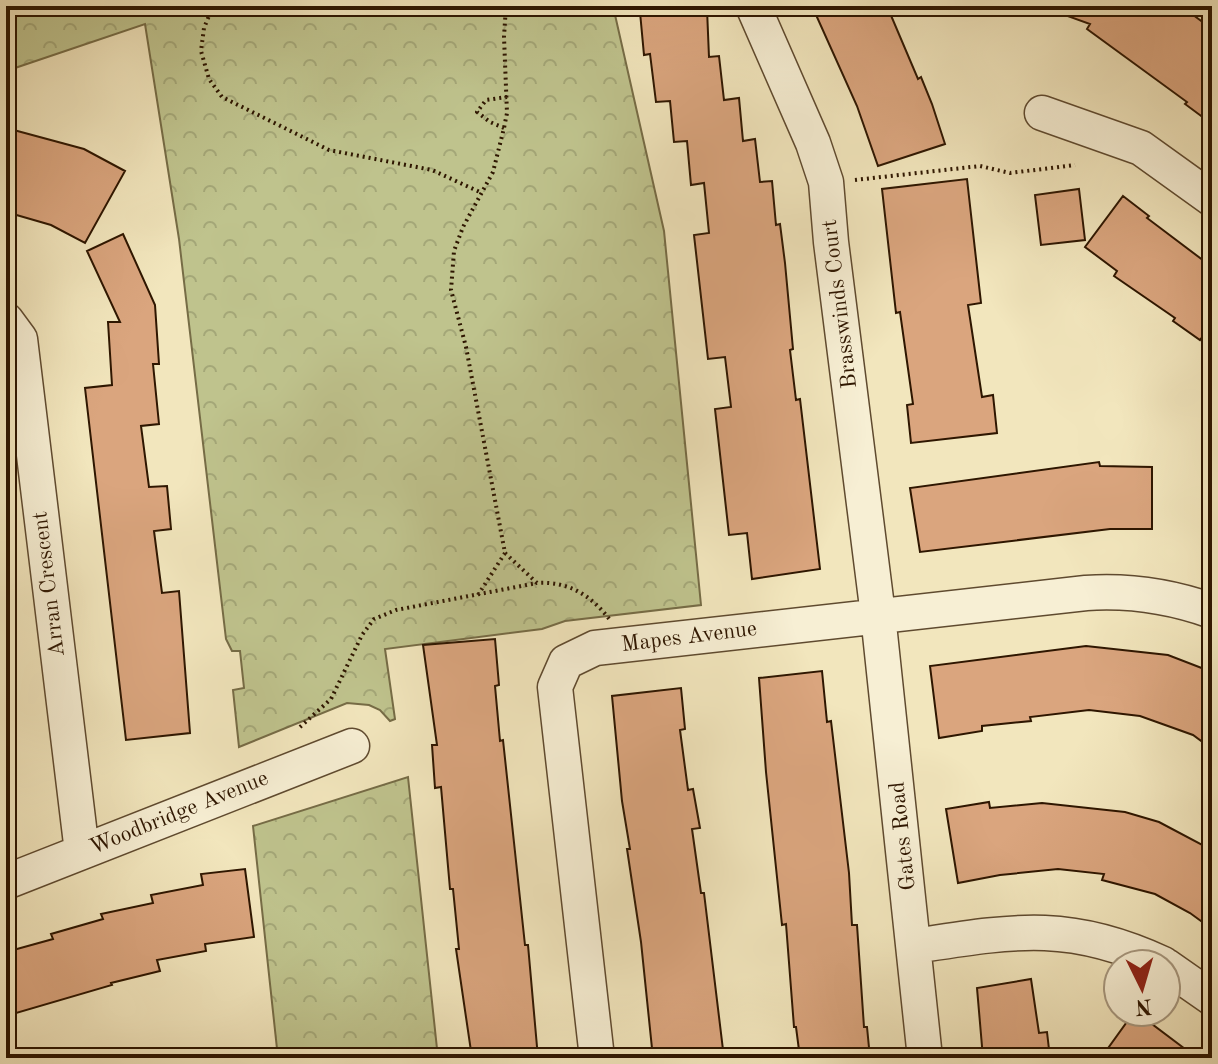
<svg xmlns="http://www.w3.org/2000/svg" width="1218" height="1064" viewBox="0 0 1218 1064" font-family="'Old Standard TT',serif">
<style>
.forest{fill:url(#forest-crowns);stroke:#766c46;stroke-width:2}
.building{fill:#daa57e;stroke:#2e1600;stroke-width:2}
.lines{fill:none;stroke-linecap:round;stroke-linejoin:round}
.minor-casing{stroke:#5f4a2f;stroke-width:37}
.path{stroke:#2e1600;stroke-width:4;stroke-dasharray:2 4;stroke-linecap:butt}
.minor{stroke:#f7efd4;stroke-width:34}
.labels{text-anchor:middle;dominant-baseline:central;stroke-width:8;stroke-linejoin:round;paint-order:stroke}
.street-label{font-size:22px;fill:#2e1600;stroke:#f7efd4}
</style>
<defs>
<pattern id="forest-crowns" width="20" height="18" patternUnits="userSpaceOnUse" patternTransform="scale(2)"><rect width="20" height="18" fill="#bfc38d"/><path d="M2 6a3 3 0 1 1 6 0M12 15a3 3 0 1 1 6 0" fill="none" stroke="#a4a778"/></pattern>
</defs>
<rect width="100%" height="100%" fill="#f2e6bd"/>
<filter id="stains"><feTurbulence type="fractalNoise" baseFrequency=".0025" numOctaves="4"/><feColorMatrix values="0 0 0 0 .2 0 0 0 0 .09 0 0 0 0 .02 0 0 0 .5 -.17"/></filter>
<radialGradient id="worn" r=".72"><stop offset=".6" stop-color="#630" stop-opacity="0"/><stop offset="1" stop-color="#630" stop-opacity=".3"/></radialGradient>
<path class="forest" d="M6,6H613L664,231L701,605L565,621L542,629L385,649L395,719L390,721L380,710L369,705L347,703L239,747L233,690L244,688L240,651H232L226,639L179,239L145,24L6,71Z
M408,777L438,1058H278L253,826Z"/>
<path class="building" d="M812,6H887L918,79L921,77L932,104L945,144L878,166L857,106Z
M1049,6H1181L1212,29V124L1185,104L1187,102L1087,29L1090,24L1048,9Z
M707,9L709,57L719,56L724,100L739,98L743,141L755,139L760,182L772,181L776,225L780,224L785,263L793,349L790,350L796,400L800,399L820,569L752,579L747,533L729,535L715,409L731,407L725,357L708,359L694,235L709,233L704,183L691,185L687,141L674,142L670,101L656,102L650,54L644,55L640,12Z
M10,129L84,149L125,171L85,243L51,225L6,212V143Z
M967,179L981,303L968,305L982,397L993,395L997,433L911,443L907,405L913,404L900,312L896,313L882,189Z
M1079,189L1085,240L1041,245L1035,195Z
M1123,196L1149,216L1147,218L1212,267V344L1203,336L1200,340L1173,321L1175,318L1114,276L1117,271L1085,247Z
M123,234L155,305L159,364H153L159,424L141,426L149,487L167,486L171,529L154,531L162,593L179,591L190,733L126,740L85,388L112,385L108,322H120L87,251Z
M1099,462L1100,466L1152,467V529H1110L920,552L910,488Z
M495,639L499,685L495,686L500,741L503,740L525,945H528L538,1058H472L456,949H459L453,889H450L441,787L435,788L432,745H437L423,645Z
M1086,646L1168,655L1212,672V749L1193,735L1140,716L1089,710L1030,717L1031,721L982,726V731L939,738L930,666Z
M822,671L827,722L831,721L849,873L852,925H857L864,1027H867L870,1058H800L796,1027H794L786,924L782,925L766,772L759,678Z
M681,688L685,729L680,730L688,790L693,789L700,828L692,829L701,893H704L724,1058H653L641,942L627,849H630L622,801L612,696Z
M989,802L990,808L1042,803L1125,812L1159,822L1212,850V929L1190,913L1155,894L1102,880L1104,874L1058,869L1000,875L958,883L946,809Z
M245,869L254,937L205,944L206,951L157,960L160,971L111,983L112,985L6,1016V952L53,939L51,934L103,919L101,914L153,903L151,895L203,885L201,874Z
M1031,979L1039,1033L1047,1032L1050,1058H983L977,988Z
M1134,1012H1136L1197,1058H1101Z"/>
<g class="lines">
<defs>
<path id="minor" d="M753,6L813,143L826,182L831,242L878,615L925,1058
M1042,113L1141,148L1212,199
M6,320L20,339L82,852
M6,882L352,746
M915,946C1013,931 1069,920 1163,964
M1166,966L1212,998
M597,1058L555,687L566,662L595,648L1086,593C1130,590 1170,596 1212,611"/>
</defs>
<use href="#minor" class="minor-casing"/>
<path class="path" d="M213,6L204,28L201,51L209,79L222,97L329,150L432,170L482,193
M504,128L490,122L477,112L486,100L507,97
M855,180L980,166L1010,173L1075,165
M505,553L537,583C568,581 591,595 610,620
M478,595L505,553L466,347L451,290L454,251L463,227L493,172L504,128L507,113L504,37L506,6
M300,727L331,699L362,635L374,619L396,610L537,583"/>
<use href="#minor" class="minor"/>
</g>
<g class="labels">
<g class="street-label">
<text transform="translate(840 304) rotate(-97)">Brasswinds Court</text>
<text transform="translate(49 584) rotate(-97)">Arran Crescent</text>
<text transform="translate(689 637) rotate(-7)">Mapes Avenue</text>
<text transform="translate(179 813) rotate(-22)">Woodbridge Avenue</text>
<text transform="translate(903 836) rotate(-96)">Gates Road</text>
</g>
</g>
<rect width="1218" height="1064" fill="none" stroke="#f2e6bd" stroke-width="32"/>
<rect x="8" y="8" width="1202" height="1048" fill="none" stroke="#2e1600" stroke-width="4"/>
<rect x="16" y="16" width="1186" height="1032" fill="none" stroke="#2e1600" stroke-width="2"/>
<g transform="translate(1142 988) rotate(175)"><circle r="38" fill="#f7efd4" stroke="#a7987f" stroke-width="2"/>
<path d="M0-6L14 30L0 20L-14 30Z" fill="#8f2418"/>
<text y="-12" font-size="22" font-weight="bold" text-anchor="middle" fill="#2e1600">N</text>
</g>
<rect width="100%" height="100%" filter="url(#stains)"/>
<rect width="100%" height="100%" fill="url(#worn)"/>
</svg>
